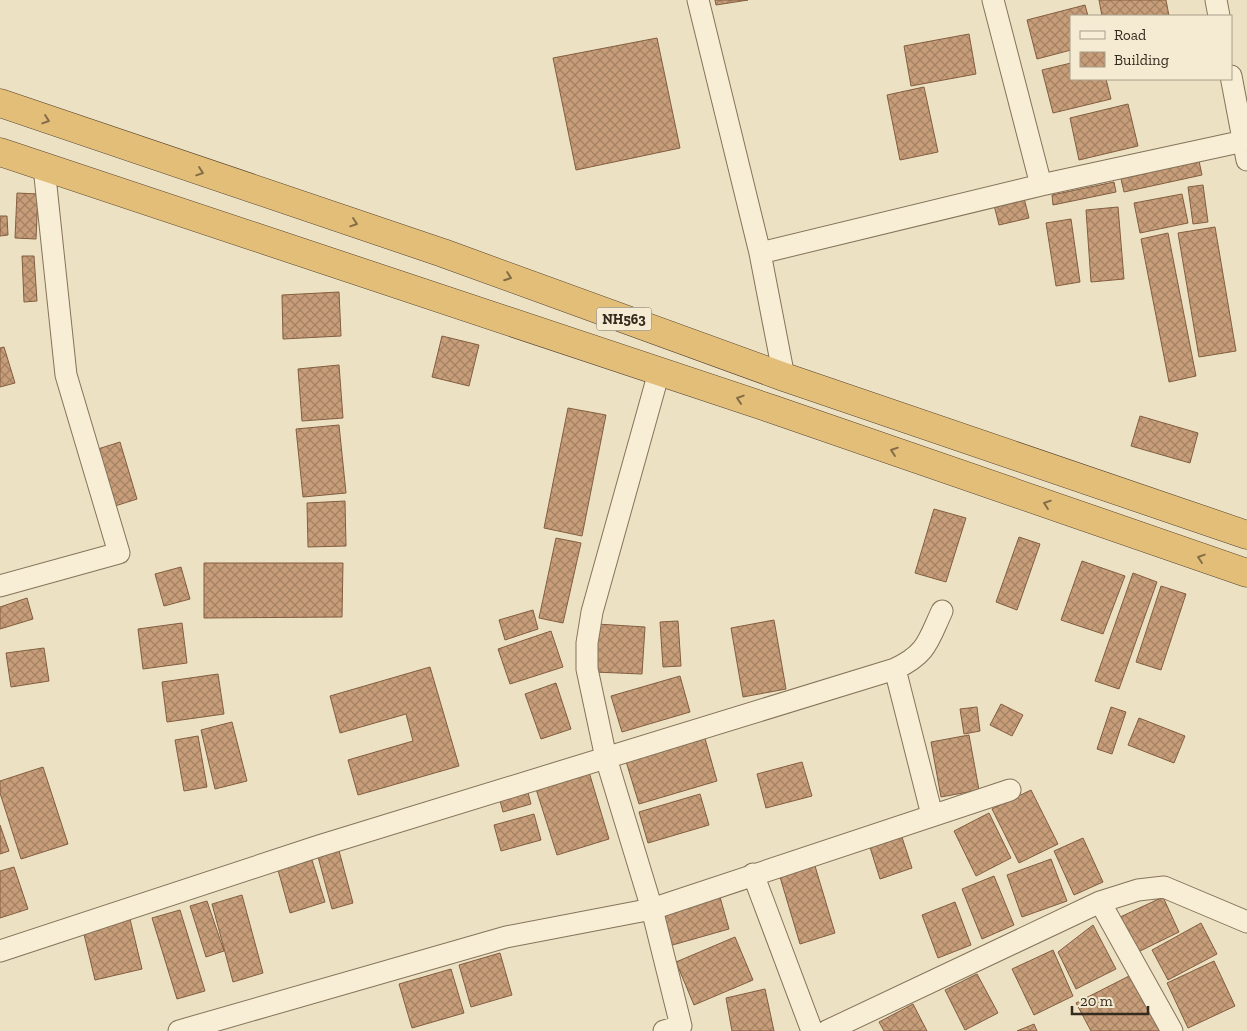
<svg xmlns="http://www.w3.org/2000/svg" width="1247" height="1031" viewBox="0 0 1247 1031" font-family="'Zilla Slab',serif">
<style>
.building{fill:url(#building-cross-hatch);stroke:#835e41}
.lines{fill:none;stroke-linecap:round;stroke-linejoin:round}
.minor-casing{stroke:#85735a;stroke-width:23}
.trunk-casing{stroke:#53412e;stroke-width:29}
.minor{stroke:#f7eed5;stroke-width:21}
.trunk{stroke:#e3be79;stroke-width:28}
.oneway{stroke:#836d47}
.labels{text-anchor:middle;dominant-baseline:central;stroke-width:4.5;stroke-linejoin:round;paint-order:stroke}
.shield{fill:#f4ebd2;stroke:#6e6454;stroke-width:1}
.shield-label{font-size:14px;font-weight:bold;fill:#352a1e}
</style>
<defs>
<pattern id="building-cross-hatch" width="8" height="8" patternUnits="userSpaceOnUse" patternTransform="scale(1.25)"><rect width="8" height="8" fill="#c89e7a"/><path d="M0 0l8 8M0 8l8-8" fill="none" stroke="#a38163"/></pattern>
</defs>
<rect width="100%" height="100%" fill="#ece1c2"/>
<path class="building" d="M715,0H748L716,5Z
M1099,0H1166L1169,16H1102Z
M1085,5L1088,16H1071V50L1037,59L1027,20Z
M969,34L976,74L911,86L904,46Z
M657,38L680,148L576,170L553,58Z
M1071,63V79H1106L1111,99L1053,113L1042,70Z
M924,87L938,152L900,160L887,95Z
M1128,104L1138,146L1079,160L1070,118Z
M1199,161L1202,175L1124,192L1121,179Z
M1114,182L1116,192L1053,205L1052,195Z
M1203,185L1208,222L1193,224L1188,187Z
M17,193L38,194L36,239L15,238Z
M1182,194L1188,223L1140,233L1134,203Z
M1024,198L1029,218L999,225L994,205Z
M1118,207L1124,279L1091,282L1086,210Z
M0,216H7L8,235L0,236Z
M1071,219L1080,282L1056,286L1046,223Z
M1215,227L1236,351L1199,357L1178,233Z
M1168,233L1196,376L1169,382L1141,239Z
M22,256H34L37,301L24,302Z
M339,292L341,336L283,339L282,295Z
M442,336L479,345L469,386L432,377Z
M4,347L15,383L0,387V348Z
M339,365L343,418L302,421L298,369Z
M568,408L606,415L582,536L544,528Z
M1140,416L1198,433L1190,463L1131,446Z
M339,425L346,493L303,497L296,429Z
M120,442L137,499L115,506L98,449Z
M345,501L346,546L308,547L307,503Z
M934,509L966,518L946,582L915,573Z
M1019,537L1040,544L1017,610L996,602Z
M556,538L581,543L563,623L539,618Z
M1082,561L1125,576L1103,634L1061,620Z
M204,563H343L342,617L204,618Z
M181,567L190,599L164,606L155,574Z
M1133,573L1157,582L1119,689L1095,681Z
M1161,586L1186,594L1161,670L1136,662Z
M27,598L33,619L0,629V607Z
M533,610L538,629L505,640L499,620Z
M774,620L786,689L743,697L731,628Z
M678,621L681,666L663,667L660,622Z
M182,623L187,663L143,669L138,629Z
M597,624L645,627L642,674L594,672Z
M551,631L563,667L510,684L498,649Z
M44,648L49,681L11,687L6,653Z
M430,667L459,766L358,795L348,760L413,741L406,714L340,733L330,696Z
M218,674L224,714L167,722L162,682Z
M680,676L690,712L622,732L611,696Z
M556,683L571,729L541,739L525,694Z
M1001,704L1023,715L1012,736L990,725Z
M977,707L980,731L964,734L960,709Z
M1111,707L1126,712L1112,754L1097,749Z
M1139,718L1185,736L1174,763L1128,745Z
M232,722L247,781L215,789L201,730Z
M704,735L717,781L639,804L625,758Z
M969,735L979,790L941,797L931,742Z
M198,736L207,787L184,791L175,740Z
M802,762L812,796L766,808L757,774Z
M43,767L68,844L21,859L0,793V781Z
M589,772L609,839L557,855L536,789Z
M527,789L531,804L503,812L499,797Z
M1031,790L1058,844L1019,863L992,809Z
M700,794L709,825L648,843L639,812Z
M989,813L1011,858L976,876L954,831Z
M534,814L541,840L501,851L494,825Z
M0,825L9,851L0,854Z
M900,831L912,868L880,879L868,841Z
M1083,838L1103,882L1074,895L1054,851Z
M338,847L353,903L332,909L317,853Z
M1051,859L1067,901L1022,917L1007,875Z
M312,860L325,902L290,913L278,870Z
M815,866L835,933L800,944L780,877Z
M14,867L28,909L0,918V871Z
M994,876L1014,925L982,939L962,889Z
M718,890L729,929L669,946L658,907Z
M242,895L263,973L233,982L212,904Z
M1163,897L1179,932L1134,954L1118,918Z
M207,901L224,951L206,957L190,906Z
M955,902L971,945L938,958L922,915Z
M180,910L205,991L177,999L152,918Z
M130,919L142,969L95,980L83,930Z
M1201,923L1217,954L1168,980L1152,950Z
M1093,925L1116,969L1076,989L1058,952Z
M735,937L753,980L694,1005L676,962Z
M1053,950L1073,996L1034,1015L1012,969Z
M500,953L512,995L471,1007L459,965Z
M1214,961L1235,1006L1188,1028L1167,983Z
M451,969L464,1013L412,1028L399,984Z
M977,974L998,1013L965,1030L945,990Z
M1133,974L1163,1031H1091L1076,1003Z
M765,989L774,1031H732L726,998Z
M913,1004L927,1031H884L879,1022Z
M1034,1024L1037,1031H1017Z"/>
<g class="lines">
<defs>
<path id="minor" d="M698,0L760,253L784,377
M993,0L1041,185
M1216,0L1219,16
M1231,76L1247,160
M760,253L1041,185L1244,141
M659,372L592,612L587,643V669L606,758L652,909L681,1026L664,1031
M0,586L119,553L66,375L44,167
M895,669L932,815
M753,874L812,1031
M1100,902L1172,1031
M0,951L319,846L895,669C927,654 928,641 942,611
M179,1031L506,937L652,909L1010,790
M827,1031L1100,902L1138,890L1164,887L1247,922"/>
<path id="trunk" d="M0,103L443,253L784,377L1247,535
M0,152L772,409L1247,573"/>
</defs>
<use href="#minor" class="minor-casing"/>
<use href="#trunk" class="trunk-casing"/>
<use href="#minor" class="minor"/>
<use href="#trunk" class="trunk"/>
</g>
<defs><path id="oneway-chevron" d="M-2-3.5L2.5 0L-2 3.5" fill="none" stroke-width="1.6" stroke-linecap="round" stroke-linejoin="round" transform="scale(1.25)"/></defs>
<g class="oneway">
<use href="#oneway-chevron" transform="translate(46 120) rotate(19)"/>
<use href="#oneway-chevron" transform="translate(200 172) rotate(19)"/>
<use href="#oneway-chevron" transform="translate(354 223) rotate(19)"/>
<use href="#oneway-chevron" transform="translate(508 277) rotate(20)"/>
<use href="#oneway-chevron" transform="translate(740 399) rotate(-162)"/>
<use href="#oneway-chevron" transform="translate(894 451) rotate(-161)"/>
<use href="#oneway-chevron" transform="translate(1047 504) rotate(-161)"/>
<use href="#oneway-chevron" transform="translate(1201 558) rotate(-161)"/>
</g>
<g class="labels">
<rect class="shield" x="596.5" y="307.5" width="55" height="23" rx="4"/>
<g class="shield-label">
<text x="624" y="319">NH563</text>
</g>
</g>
<rect x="1070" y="15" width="162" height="65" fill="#f4ebd2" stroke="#a89e8a"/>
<rect x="1080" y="31" width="25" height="8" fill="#f7eed5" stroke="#a89e8a"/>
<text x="1114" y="40" font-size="15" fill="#352a1e">Road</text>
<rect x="1080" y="52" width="25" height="15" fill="url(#building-cross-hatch)" stroke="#a89e8a"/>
<text x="1114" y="65" font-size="15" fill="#352a1e">Building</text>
<path d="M1072 1006v8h76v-8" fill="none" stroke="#352a1e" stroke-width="2.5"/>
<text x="1080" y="1006" font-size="15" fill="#352a1e" stroke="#f4ebd2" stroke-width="4" paint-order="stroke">20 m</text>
</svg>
